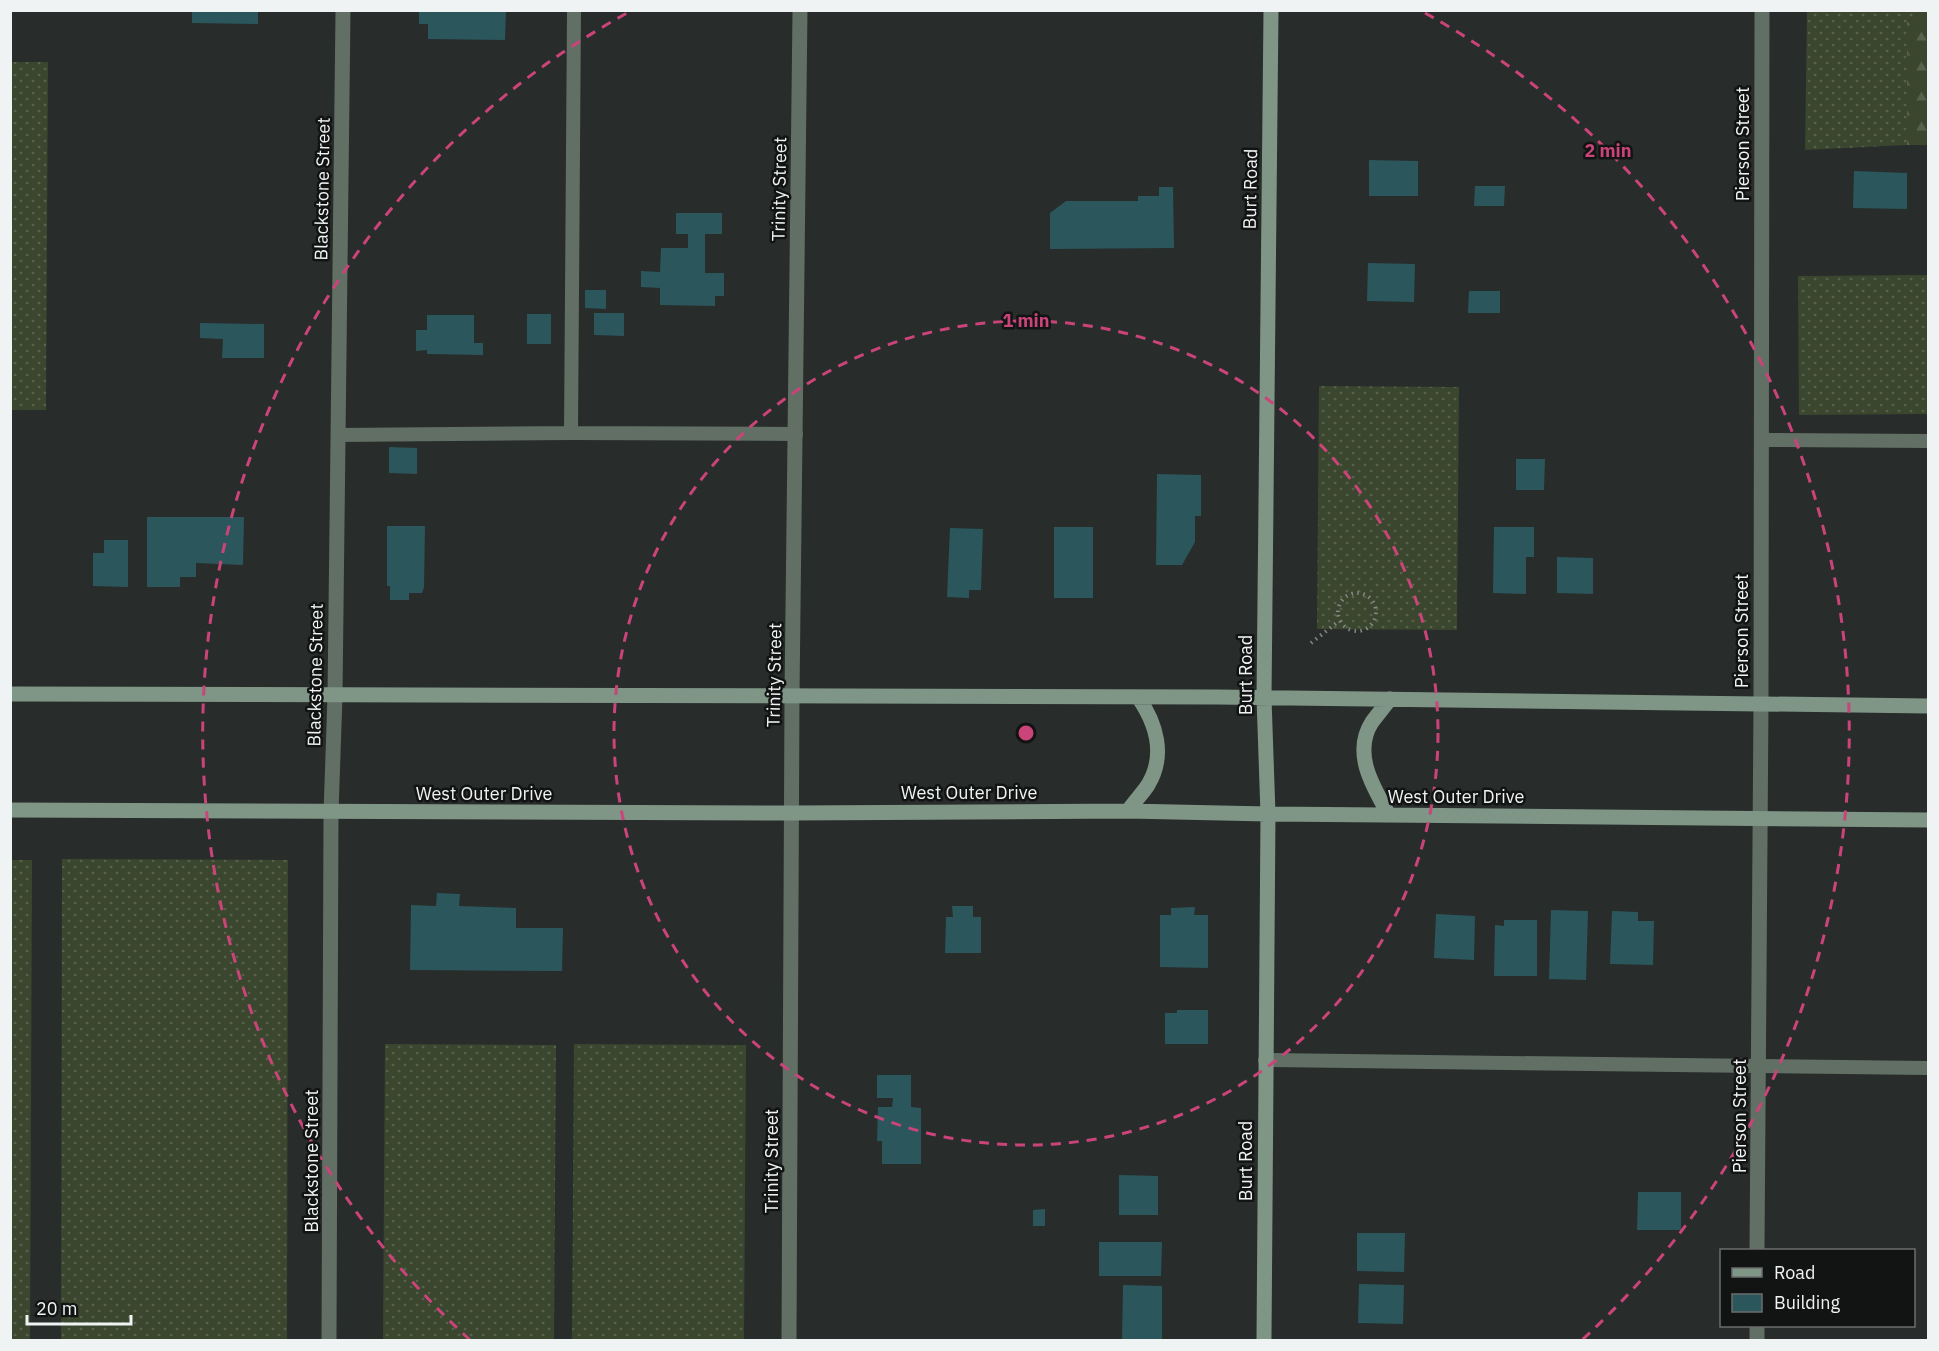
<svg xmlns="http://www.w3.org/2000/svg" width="1939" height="1351" viewBox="0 0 1939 1351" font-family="'IBM Plex Sans',sans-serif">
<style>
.grass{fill:url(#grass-dots)}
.forest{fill:url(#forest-firs)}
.building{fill:#2b575c}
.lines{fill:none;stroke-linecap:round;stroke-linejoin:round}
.path{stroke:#858888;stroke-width:4;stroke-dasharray:1.5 4.5;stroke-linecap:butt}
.lane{stroke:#616f65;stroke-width:14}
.street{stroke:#616f65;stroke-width:15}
.secondary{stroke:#7f9586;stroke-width:15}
.ring{fill:none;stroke:#cb4479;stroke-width:3;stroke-dasharray:10 8}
.labels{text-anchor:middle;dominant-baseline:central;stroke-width:5;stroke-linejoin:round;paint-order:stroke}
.street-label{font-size:18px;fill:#f0f3f3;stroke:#121413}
.centre{fill:#cb4479;stroke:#121413;stroke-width:3}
.ring-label{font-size:18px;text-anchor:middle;font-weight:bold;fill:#cb4479;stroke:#121413;stroke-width:5;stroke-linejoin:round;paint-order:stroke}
</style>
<defs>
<pattern id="grass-dots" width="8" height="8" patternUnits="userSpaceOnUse" patternTransform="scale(1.5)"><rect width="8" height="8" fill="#3a462e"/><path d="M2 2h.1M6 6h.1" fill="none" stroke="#57614d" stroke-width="1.8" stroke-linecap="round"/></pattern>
<pattern id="forest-firs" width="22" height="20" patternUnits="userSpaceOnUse" patternTransform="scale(1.5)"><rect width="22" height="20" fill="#3a462e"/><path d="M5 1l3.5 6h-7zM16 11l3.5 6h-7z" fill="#57614d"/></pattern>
</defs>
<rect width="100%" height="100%" fill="#282c2b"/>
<path class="grass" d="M1807,11H1922L1907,22V145L1805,150Z
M11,62H48L46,410H11Z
M1928,275V414L1799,415L1798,276Z
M1319,386L1459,387L1457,630L1317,629Z
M62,859L288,860L287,1340H61Z
M10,860H32L30,1340H10Z
M385,1044L556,1045L554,1340H383Z
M574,1044L746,1045L744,1340H572Z"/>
<path class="forest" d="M1922,11H1928V145H1907V22Z"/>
<path class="building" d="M192,10H258V24L192,23Z
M419,10H506L505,40L428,39V24H419Z
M1369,160L1418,161V196H1369Z
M1854,171L1907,173V209L1853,208Z
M1475,186H1505L1504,206H1474Z
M1159,187H1173L1174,248L1050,249V213L1066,201H1138V196H1159Z
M676,213H722V234H705V273H724V296H715V306L660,305V288L641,287V271L660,272L661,248H688V234H676Z
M1368,263L1415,264L1414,302L1367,301Z
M585,290H606V309L585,308Z
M1469,291H1500V313H1468Z
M594,313H624V336L594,335Z
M527,314H551V344H527Z
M427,315H474V343H483V355L427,354V350L416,351V330H427Z
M200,323L264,324V358H222L223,339L200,338Z
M389,447L417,448V474L389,473Z
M1516,459H1545L1544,490H1516Z
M1157,474L1201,475V516H1195V542L1182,565H1156Z
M147,517H244L243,565L196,563V577H180V587H147Z
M387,526H425L424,587L422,593H409V600H390V586H387Z
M1054,527H1093V598H1054Z
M1494,527H1534V557H1526V594L1493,593Z
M950,528L983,529L981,590H969V598L947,597Z
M104,540H128V587L93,586V553H104Z
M1557,557L1593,558V594L1557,593Z
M437,893L460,894L459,906L516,908V928H563L562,971L410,970L411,905L436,906Z
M952,906H973V917H981V953H945L946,917H953Z
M1195,907L1194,915H1208V968L1160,967V915H1171V908Z
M1551,910L1588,911L1586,980L1549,979Z
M1612,911L1638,912V921H1654L1653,965L1610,964Z
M1436,914L1475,916L1474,960L1434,958Z
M1504,920H1537V976H1494L1495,925L1504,926Z
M1177,1010H1208V1044H1165V1013H1177Z
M877,1075H911V1107L921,1108V1164H882V1141H877L878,1107H892L893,1098H877Z
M1119,1175L1158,1176V1215H1119Z
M1638,1192H1681V1230H1637Z
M1045,1209V1226H1033V1210Z
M1357,1233H1405L1404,1272L1357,1271Z
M1099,1242H1162L1161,1276H1099Z
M1359,1284L1404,1285L1403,1324L1358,1323Z
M1123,1285L1162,1286V1340H1122Z"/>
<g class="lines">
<path class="path" d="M1338 612a19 19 0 1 1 38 0a19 19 0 1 1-38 0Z
M1311,643L1339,621"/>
<path class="lane" d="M571,433L574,10
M338,435L571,433L796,434
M1761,440L1928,441
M1265,1060L1928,1068"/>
<path class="street" d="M1757,1250L1761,704L1762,10
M329,1340L331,813L335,696L343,10
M789,1340L792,695L800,10
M1757,1340V1326"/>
<path class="secondary" d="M10,694L1217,697L1928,706
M10,810L793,813L1128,811L1268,814L1928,820
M1128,811C1134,802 1142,794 1148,785C1166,755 1156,723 1138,697
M1389,815C1373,787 1352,753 1372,722C1378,714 1384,707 1390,699
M1264,1340L1268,814L1264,698L1271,10"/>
</g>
<g class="ring">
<circle cx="1026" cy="733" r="412"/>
<path d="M470 1340A823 823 0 0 1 627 13M1425 13A823 823 0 0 1 1582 1340"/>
</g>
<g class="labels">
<g class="street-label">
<text transform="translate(1742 144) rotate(-90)">Pierson Street</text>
<text transform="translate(322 189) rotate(-89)">Blackstone Street</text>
<text transform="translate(779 189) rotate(-89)">Trinity Street</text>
<text transform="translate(1250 189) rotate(-89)">Burt Road</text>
<text transform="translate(1741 631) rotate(-90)">Pierson Street</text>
<text transform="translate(315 675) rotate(-89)">Blackstone Street</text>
<text transform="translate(774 675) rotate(-89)">Trinity Street</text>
<text transform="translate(1245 675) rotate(-90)">Burt Road</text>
<text x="969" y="792">West Outer Drive</text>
<text x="484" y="793">West Outer Drive</text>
<text x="1456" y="796">West Outer Drive</text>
<text transform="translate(1739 1116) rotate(-90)">Pierson Street</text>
<text transform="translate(311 1161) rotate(-90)">Blackstone Street</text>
<text transform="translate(771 1161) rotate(-90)">Trinity Street</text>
<text transform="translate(1245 1161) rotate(-90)">Burt Road</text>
</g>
</g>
<circle cx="1026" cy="733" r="9" class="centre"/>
<g class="ring-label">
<text x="1608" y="157">2 min</text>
<text x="1026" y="327">1 min</text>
</g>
<rect width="1939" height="1351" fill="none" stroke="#f0f3f3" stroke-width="24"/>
<rect x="1720" y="1249" width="195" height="78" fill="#121413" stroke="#6b6d6d" stroke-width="1.5"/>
<rect x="1732" y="1268" width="30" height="9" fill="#7f9586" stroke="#6b6d6d" stroke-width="1.5"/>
<text x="1774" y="1279" font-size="18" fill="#f0f3f3">Road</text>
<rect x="1732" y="1294" width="30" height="18" fill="#2b575c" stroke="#6b6d6d" stroke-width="1.5"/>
<text x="1774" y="1309" font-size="18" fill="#f0f3f3">Building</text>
<path d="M27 1315v9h104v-9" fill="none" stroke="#f0f3f3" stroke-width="3"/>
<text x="36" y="1315" font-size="18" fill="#f0f3f3" stroke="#121413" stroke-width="4.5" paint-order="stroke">20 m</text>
</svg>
